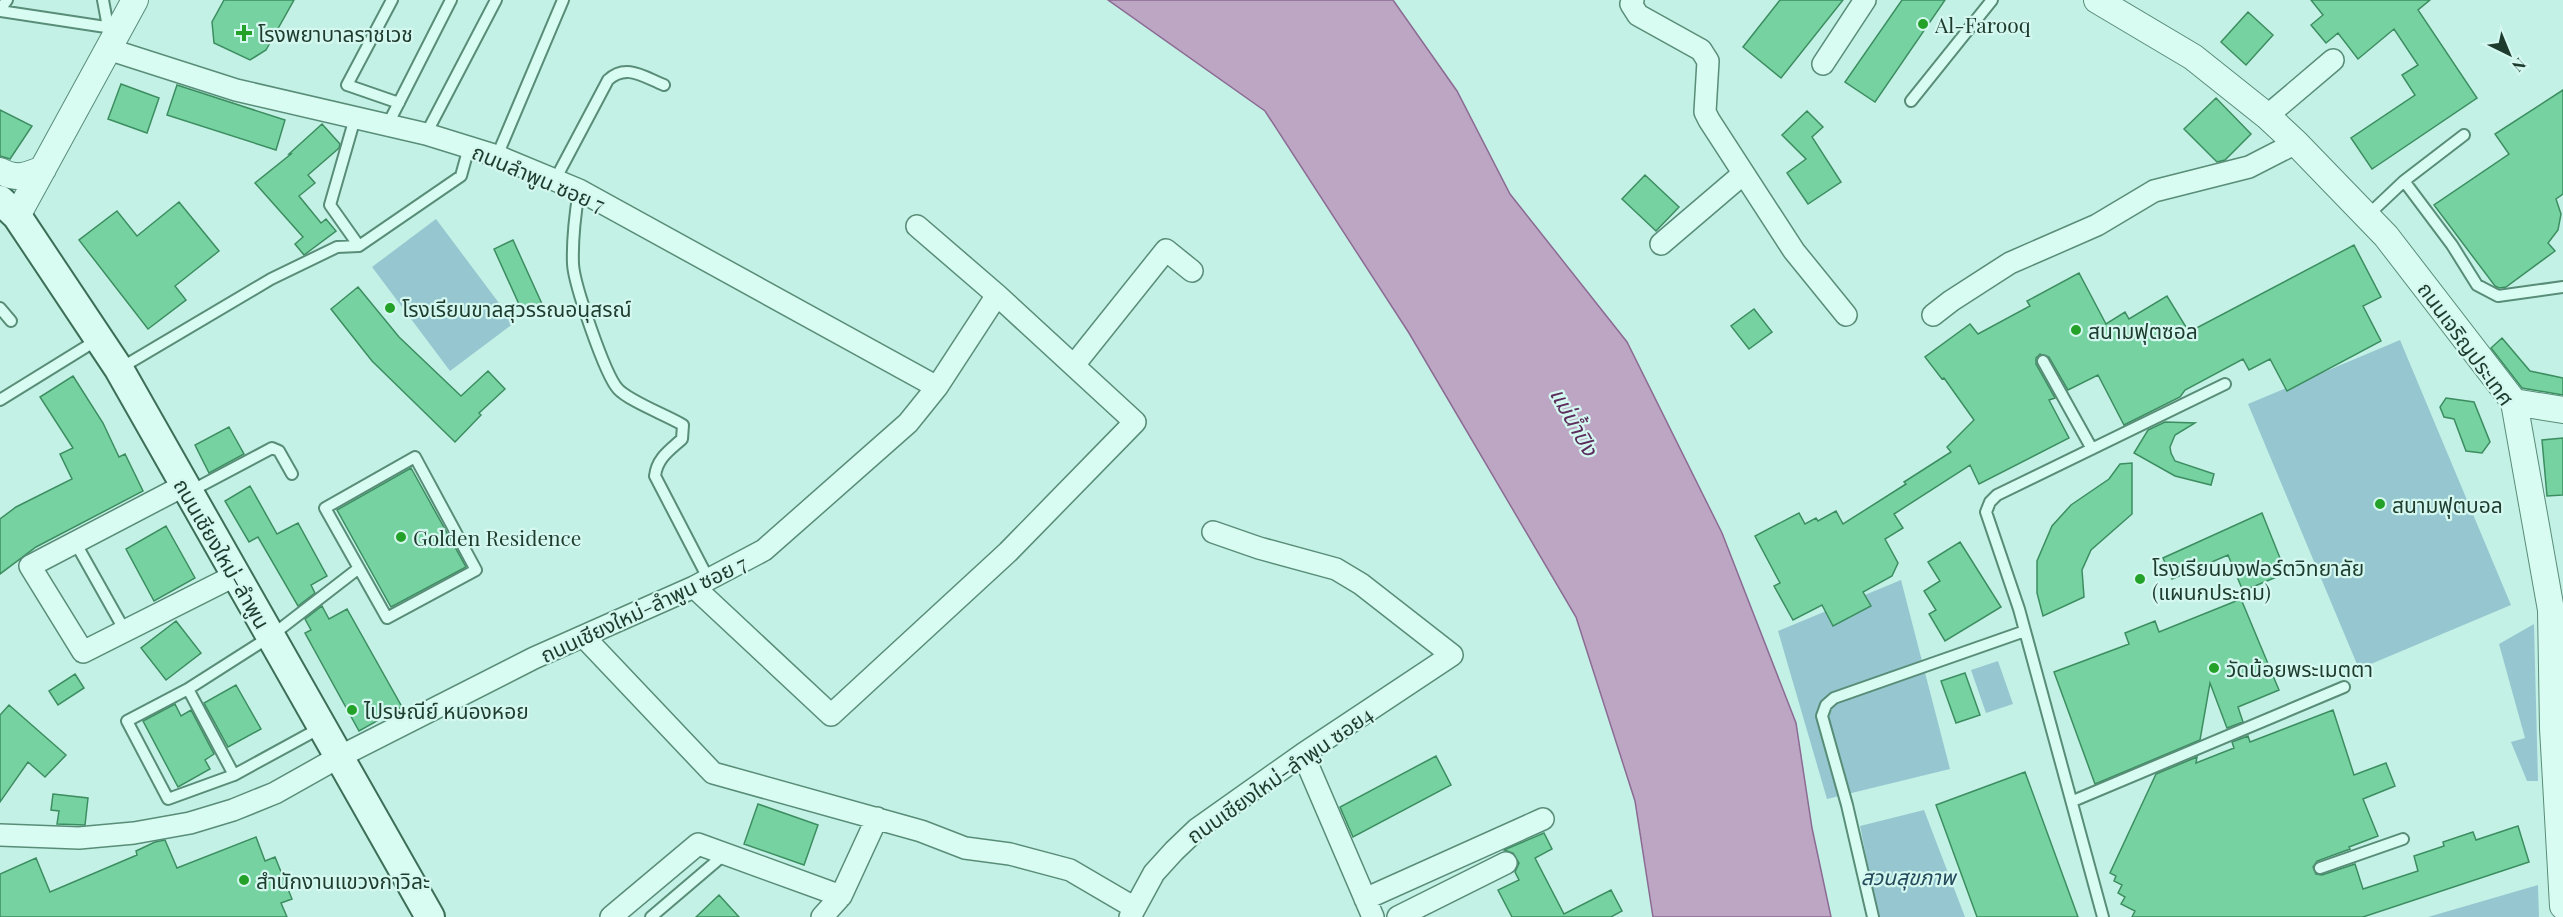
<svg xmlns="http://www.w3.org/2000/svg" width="2563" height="917" viewBox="0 0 2563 917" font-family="'Playfair Display','Noto Sans Thai',serif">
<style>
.green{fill:#96c7d0}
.water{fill:#bda6c4;stroke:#8b6b93;stroke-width:1.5}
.building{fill:#77d2a1;stroke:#3c8e61;stroke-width:1.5}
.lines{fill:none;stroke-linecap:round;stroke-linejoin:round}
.service-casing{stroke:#588d77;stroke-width:14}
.minor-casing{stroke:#588d77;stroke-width:24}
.tertiary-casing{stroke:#588d77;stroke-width:28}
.secondary-casing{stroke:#3c6f58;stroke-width:32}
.service{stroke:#d8fbf2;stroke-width:10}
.minor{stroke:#d8fbf2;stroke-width:21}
.tertiary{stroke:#d8fbf2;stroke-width:26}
.secondary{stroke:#d8fbf2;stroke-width:28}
.poi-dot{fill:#24a129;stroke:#d4f8ef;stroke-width:2}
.labels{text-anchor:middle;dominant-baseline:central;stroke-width:4.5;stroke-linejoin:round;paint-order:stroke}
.poi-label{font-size:21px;fill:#1e3c2e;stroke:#d4f8ef;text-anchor:start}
.street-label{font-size:21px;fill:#1e3c2e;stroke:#d4f8ef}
.park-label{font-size:21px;font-style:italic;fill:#23495a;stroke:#d4f8ef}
.water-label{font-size:22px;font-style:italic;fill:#5c2c5d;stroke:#d4f8ef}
</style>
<rect width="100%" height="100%" fill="#c4f1e6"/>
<path class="green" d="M436,219L514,323L450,371L372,267Z
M2400,340L2511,605L2359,669L2248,404Z
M1901,580L1950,769L1827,799L1778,631Z
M2534,624L2538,781H2527L2511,742L2525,738L2499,644Z
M1998,661L2013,704L1986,713L1971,670Z
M1924,810L1965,917H1878L1860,826Z
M2538,885L2539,917H2428Z"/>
<path class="water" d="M1108,0H1393L1457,91L1510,194L1627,342L1722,533L1796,723L1812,828L1831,917H1653L1635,801L1576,617L1409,333L1265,111Z"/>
<path class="building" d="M224,0H294L266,50L250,60L214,43L212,22Z
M1780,0H1843L1781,78L1743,47Z
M1902,0H1945L1875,102L1845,82Z
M2311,0H2430L2418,10L2477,98L2372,169L2351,138L2415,95L2402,75L2418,65L2394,29L2358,59L2338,33L2326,43L2311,25L2323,15Z
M2248,12L2273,35L2246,65L2221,42Z
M121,84L159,98L147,133L108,119Z
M177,85L285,120L276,150L167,115Z
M2563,90V194L2556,199L2561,214L2558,230L2548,243L2555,251L2506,287L2499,288L2495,286L2434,205L2509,154L2495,134Z
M2216,98L2251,134L2225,160L2217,162L2184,129Z
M0,110L32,126L10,159L0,156Z
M1807,111L1823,127L1812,137L1841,182L1808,204L1787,173L1806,159L1782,135Z
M322,124L340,144L339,148L308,175L315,183L299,196L321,223L326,219L336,231L304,255L295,244L303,237L255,183L291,154H289Z
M1645,175L1679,207L1656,231L1622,199Z
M179,202L219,251L175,286L186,300L148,329L79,240L117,211L137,236Z
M513,240L542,304L523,313L494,249Z
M2354,245L2381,297L2363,306L2381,341L2287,391L2270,359L2249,370L2243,359L2185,390L2180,397L2124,425L2098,375L2068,390L2049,357L2040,354L2036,358V364L2055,398L2049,400L2069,438L1979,484L1970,465L1894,514L1903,528L1885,539L1898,563L1892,576L1863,592L1871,606L1833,626L1822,605L1793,620L1774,586L1780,583L1755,536L1799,513L1805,524L1816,518L1818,521L1836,511L1843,524L1906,484L1904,482L1951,452L1947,447L1974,420L1944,378L1942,379L1925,357L1970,324L1978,334L2030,306L2027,301L2079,273L2106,324L2125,312L2129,319L2167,296L2189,332Z
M358,287L399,337L461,396L488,371L505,389L479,413L481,415L455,442L372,361L331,309Z
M1754,309L1772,332L1749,349L1731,326Z
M2502,338L2530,371L2563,378V395L2522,388L2491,348Z
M73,376L103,423L119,457L125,454L143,491L36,547L0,574V519L16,507L72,479L60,454L73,448L40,397Z
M2446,398L2474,402L2490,442L2482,453L2466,451L2454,419L2444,417L2440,407Z
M2165,422L2195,423L2175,435L2170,447L2171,453L2175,461L2214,474L2211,485L2175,476L2134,453L2148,430Z
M229,427L244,454L209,473L195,445Z
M2563,438V495L2547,496L2542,440Z
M2132,463V514L2091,550L2082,570L2084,597L2043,616L2037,593V561L2052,526L2071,505L2109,479L2120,464Z
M411,468L466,567L391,607L337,510Z
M250,486L277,534L298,523L327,576L311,585L315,593L298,606L258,537L249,542L225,501Z
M2262,513L2286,573L2243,591L2228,555L2172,579L2163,558Z
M166,526L195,578L154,601L126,549Z
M1960,542L2001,607L1945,641L1929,614L1936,610L1924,591L1940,581L1928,562Z
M2241,599L2279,690L2238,707L2243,722L2227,728L2210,683L2200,740L2095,784L2054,672L2129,644L2125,633L2155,621L2159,632Z
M322,606L329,619L347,609L402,707L359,731L305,633L311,630L305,619Z
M176,621L201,653L166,680L141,648Z
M1965,673L1980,715L1956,723L1941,681Z
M75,674L84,688L58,705L49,691Z
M236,685L261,729L228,747L204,703Z
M175,704L181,716L191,710L214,754L205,760L210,769L178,787L143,721Z
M9,705L66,755L45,777L28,762L0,802V715Z
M2333,710L2354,775L2386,763L2395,786L2363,799L2378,836L2349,847L2350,849L2317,861L2313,867L2316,874L2322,875L2355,864L2363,889L2418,871L2414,856L2444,846L2443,842L2473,832L2476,840L2518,826L2529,862L2363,917H2132L2135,911L2121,904L2125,897L2118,893L2122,885L2114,881L2116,876L2110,873L2156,774L2197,757L2196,763L2234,748L2232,742L2248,736L2250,742Z
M1436,756L1451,785L1353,837L1340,807Z
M2025,772L2078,917H1977L1936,805Z
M53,794L88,798L85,825L57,824L59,811L51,810Z
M758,804L818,825L804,865L744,844Z
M1544,833L1552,849L1535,858L1564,914L1611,890L1622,911L1611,917H1512L1498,890L1519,880L1515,872L1519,863L1513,853L1504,850Z
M256,837L265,861L275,857L292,899L281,903L287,917H0V874L36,858L50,892L137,855L136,851L155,842L165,840L177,868Z
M719,895L739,917H696Z"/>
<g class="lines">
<defs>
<path id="service" d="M103,0L108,27
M392,0L347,85L399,103
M0,10L7,0
M0,11L119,29
M1911,101L1992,0
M355,118L330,205L359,246
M387,126L451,0
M426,134L496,0
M497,156L563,0
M555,180L608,80C626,63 644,77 664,85
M2404,181L2452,245L2477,285L2498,296L2563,287
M579,190C575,215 572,239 573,264C574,284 605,375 618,389C629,401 666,415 683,425L682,439C670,450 657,458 655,476L709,580
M2368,215L2404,181L2464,135
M0,308L11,321
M2043,361L2092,449
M119,369L271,279L337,247L359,246L461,176L469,147
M0,400L97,340
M415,457L476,570L387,618L325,508Z
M189,492L272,448L279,451L292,474
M75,542L125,631
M188,689L234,775
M322,727L234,775L168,799L127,721L188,689L271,636L359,568
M2073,801L2344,687
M2320,868L2403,839
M651,917L725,854
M1873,917L1847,805L1822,716L1826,705L1834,698L2025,631
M2103,917L2019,609L1986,512L1990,502L1997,495L2225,384"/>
<path id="minor" d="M1633,0L1631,4L1638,15L1701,50L1708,61L1705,112L1709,120L1794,251L1846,315
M108,49L236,90L426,134L497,156L579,190L937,387
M1823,64L1865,0
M2267,116L2333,60
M1661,244L1743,174
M1933,315L1951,301L2010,263L2097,225L2154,191L2249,167L2296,143
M1074,365L1166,250L1192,271
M185,485L30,566L83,652L236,575
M694,587L831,715L1008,552L1135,422L997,295L917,226
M584,637L713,773L921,831L965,848L1010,854L1070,870L1135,908
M1303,754L1373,917
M0,835L79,838L134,833L190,823L233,810L275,793L339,757L534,658L694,587L764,550L908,423L937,387L997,295
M841,896L877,818
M1365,899L1543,819
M611,917L698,844L841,896L822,917
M1130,917L1154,873L1174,851L1197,829L1303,754L1452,655L1361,584L1336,569L1259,548L1213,532
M1398,917L1506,863"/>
<path id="tertiary" d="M2097,0L2193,57L2267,116L2296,143L2386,236L2514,402L2551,610L2553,728L2563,906
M0,171C17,180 26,176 43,169
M17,216L135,0
M2514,402L2563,410"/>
<path id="secondary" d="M0,200L17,216L119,369L430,917"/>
</defs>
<use href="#service" class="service-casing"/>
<use href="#minor" class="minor-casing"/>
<use href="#tertiary" class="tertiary-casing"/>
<use href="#secondary" class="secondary-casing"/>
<use href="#service" class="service"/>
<use href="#minor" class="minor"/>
<use href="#tertiary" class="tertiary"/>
<use href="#secondary" class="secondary"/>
</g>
<g class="poi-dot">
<circle cx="1923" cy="24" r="6"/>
<path d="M241 24h6v6h6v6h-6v6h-6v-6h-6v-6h6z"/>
<circle cx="390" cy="308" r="6"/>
<circle cx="2076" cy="330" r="6"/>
<circle cx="2380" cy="504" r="6"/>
<circle cx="401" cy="537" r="6"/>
<circle cx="2140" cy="579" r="6"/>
<circle cx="2214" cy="668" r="6"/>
<circle cx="352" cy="710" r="6"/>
<circle cx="244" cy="880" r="6"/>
</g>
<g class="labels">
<g class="poi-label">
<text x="1935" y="24">Al-Farooq</text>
<text x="258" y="33">โรงพยาบาลราชเวช</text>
<text x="402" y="308">โรงเรียนขาลสุวรรณอนุสรณ์</text>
<text x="2088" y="330">สนามฟุตซอล</text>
<text x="2392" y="504">สนามฟุตบอล</text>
<text x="413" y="537">Golden Residence</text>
<text x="2152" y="567">โรงเรียนมงฟอร์ตวิทยาลัย<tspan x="2152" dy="24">(แผนกประถม)</tspan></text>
<text x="2226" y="668">วัดน้อยพระเมตตา</text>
<text x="364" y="710">ไปรษณีย์ หนองหอย</text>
<text x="256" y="880">สำนักงานแขวงกาวิละ</text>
</g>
<g class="street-label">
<text transform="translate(539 177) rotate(23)">ถนนลำพูน ซอย 7</text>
<text transform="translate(2467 343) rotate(54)">ถนนเจริญประเทศ</text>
<text transform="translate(223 553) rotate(60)">ถนนเชียงใหม่-ลำพูน</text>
<text transform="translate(643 608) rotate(-25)">ถนนเชียงใหม่-ลำพูน ซอย 7</text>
<text transform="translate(1279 774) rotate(-35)">ถนนเชียงใหม่-ลำพูน ซอย4</text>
</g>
<g class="park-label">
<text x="1908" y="876">สวนสุขภาพ</text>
</g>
<g class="water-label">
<text transform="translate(1575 421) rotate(61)">แม่น้ำปิง</text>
</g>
</g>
<g transform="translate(2509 54) rotate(137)" stroke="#d4f8ef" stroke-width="4.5" paint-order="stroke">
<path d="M0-4.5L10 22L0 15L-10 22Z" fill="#1e3c2e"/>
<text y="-9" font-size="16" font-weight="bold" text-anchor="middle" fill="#1e3c2e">N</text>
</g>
</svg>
